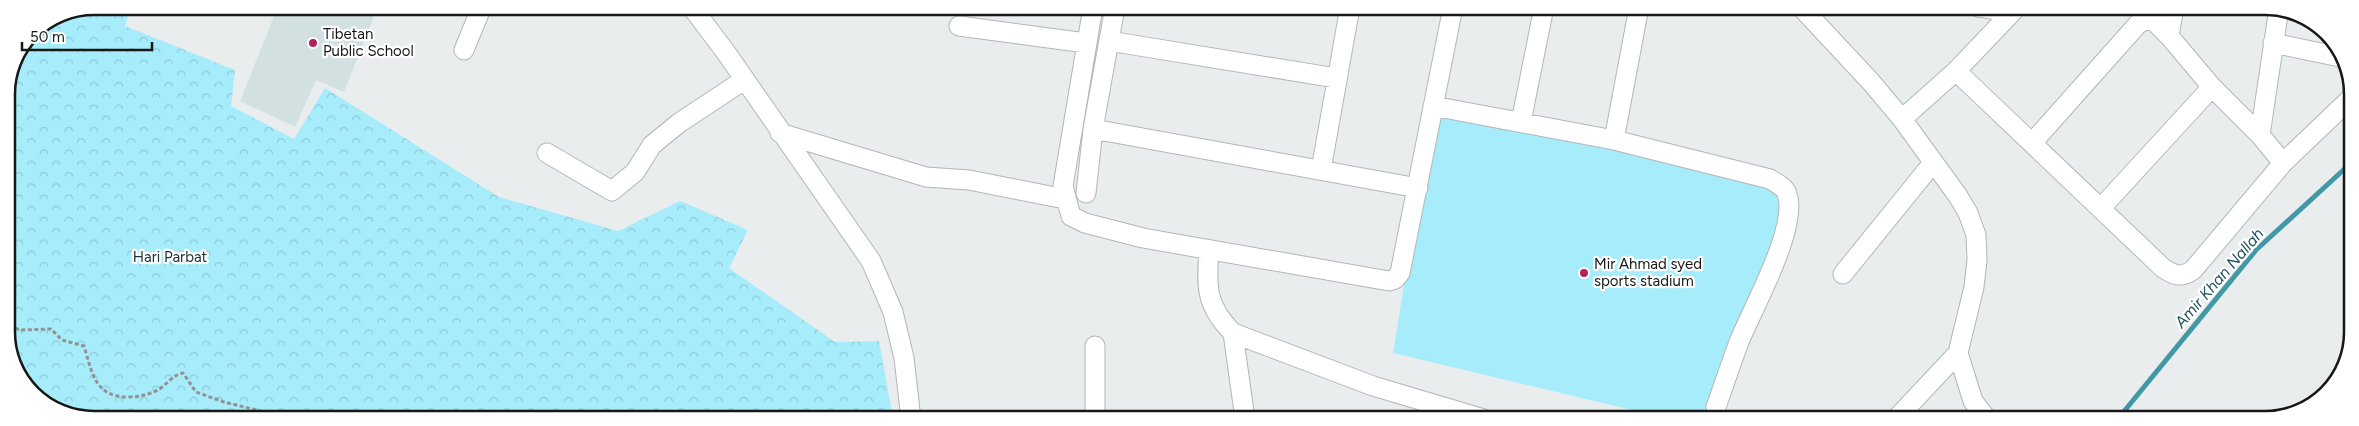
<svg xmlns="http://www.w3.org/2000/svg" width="2359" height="426" viewBox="0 0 2359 426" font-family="Figtree,sans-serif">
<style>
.built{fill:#d3e0e2}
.forest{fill:url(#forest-crowns)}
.garden{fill:#a6ecfa}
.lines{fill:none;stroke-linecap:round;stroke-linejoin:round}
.stream{stroke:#4398a6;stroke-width:5}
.street-casing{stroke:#b3b6b7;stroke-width:21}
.path{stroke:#909393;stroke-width:3;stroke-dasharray:4 2.5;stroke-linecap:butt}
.street{stroke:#fff;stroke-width:19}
.poi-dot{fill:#af225d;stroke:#fff;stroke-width:2}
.labels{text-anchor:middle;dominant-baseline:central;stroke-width:4.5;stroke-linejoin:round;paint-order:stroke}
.poi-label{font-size:15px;fill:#161717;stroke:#fff;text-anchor:start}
.park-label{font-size:15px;fill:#1a3034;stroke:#fff}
.water-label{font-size:16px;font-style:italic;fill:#21545e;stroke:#fff}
.rim{fill:none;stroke:#161717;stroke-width:2.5}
</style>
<defs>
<pattern id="forest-crowns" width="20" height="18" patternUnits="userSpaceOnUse" patternTransform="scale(1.25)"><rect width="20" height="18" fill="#a6ecfa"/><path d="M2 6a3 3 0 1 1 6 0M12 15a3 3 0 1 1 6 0" fill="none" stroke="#8ecad6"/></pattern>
</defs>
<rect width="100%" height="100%" fill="#e9eded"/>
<path class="built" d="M278,6H378L344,92L316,80L295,127L240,101Z"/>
<path class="forest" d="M94,6H131L125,26L235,70L231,106L294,139L325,88L499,197L618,231L680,201L748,230L729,268L835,342L879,341L893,419H82L36,398L9,354L6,94L13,60L32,32L61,13Z"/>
<path class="garden" d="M1433,106L1787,193L1714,419H1670L1393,353Z"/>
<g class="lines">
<path class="stream" d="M2117,420L2256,250L2351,163"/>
<defs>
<path id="street" d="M691,6L727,54L871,261L893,312L904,358L911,419
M1093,7L1063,186L1071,216L1085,223L1143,238L1389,281L1395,279L1400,273L1453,7
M1801,7L1871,82L1902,119L1958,196L1968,213L1976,235L1977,260L1974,287L1958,353L1973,401L1987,419
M1978,7L2012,12
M959,26L1086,43
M2169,36L2174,7
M1109,41L1336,78
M2273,43L2340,57
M464,50L482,6
M1956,71L2163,268C2175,276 2181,278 2193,270L2283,163L2351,98
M1433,106L1614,140L1770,179C1776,183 1785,187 1787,194C1799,227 1752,309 1739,342C1731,363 1724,385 1716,407
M1902,119L1956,71L2017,7
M1521,122L1544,7
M1093,129L1418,188
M780,133L926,177L969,180L1065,199
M2260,135L2279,8
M1614,140L1639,7
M2032,143L2138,24L2145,20L2154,21L2169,36L2212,87L2260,135L2283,163
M547,153L612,191L635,172L652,145L679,123L744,80
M1321,170L1350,7
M1086,193L1093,129L1115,7
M2101,208L2212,87
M1209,251C1206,287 1206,306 1233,333L1373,386L1484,419
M1843,274L1932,164
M1233,333L1245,419
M1095,419V346
M1896,419L1958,353"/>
</defs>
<use href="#street" class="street-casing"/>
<path class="path" d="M9,326L21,330L51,329L62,340L84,346C92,373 95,397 128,397C139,397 147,395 158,390C168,384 172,375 183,373L196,392L224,402L293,419"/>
<use href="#street" class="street"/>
</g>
<g class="poi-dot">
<circle cx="313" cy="43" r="5"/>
<circle cx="1584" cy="273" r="5"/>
</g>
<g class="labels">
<g class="poi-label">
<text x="323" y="34">Tibetan<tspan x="323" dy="17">Public School</tspan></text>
<text x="1594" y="264">Mir Ahmad syed<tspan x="1594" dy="17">sports stadium</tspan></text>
</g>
<g class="park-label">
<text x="170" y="257">Hari Parbat</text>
</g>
<g class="water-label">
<text transform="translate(2219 278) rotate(-49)">Amir Khan Nallah</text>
</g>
</g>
<path d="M0 0H2359V426H0ZM94 15H2265A79 79 0 0 1 2344 94V332A79 79 0 0 1 2265 411H94A79 79 0 0 1 15 332V94A79 79 0 0 1 94 15Z" fill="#fff" fill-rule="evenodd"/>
<path class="rim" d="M94 15H2265A79 79 0 0 1 2344 94V332A79 79 0 0 1 2265 411H94A79 79 0 0 1 15 332V94A79 79 0 0 1 94 15Z"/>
<path d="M22 42v8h130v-8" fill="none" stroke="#161717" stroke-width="2.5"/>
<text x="30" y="42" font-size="15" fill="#161717" stroke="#ffffff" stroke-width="4" paint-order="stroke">50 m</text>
</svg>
